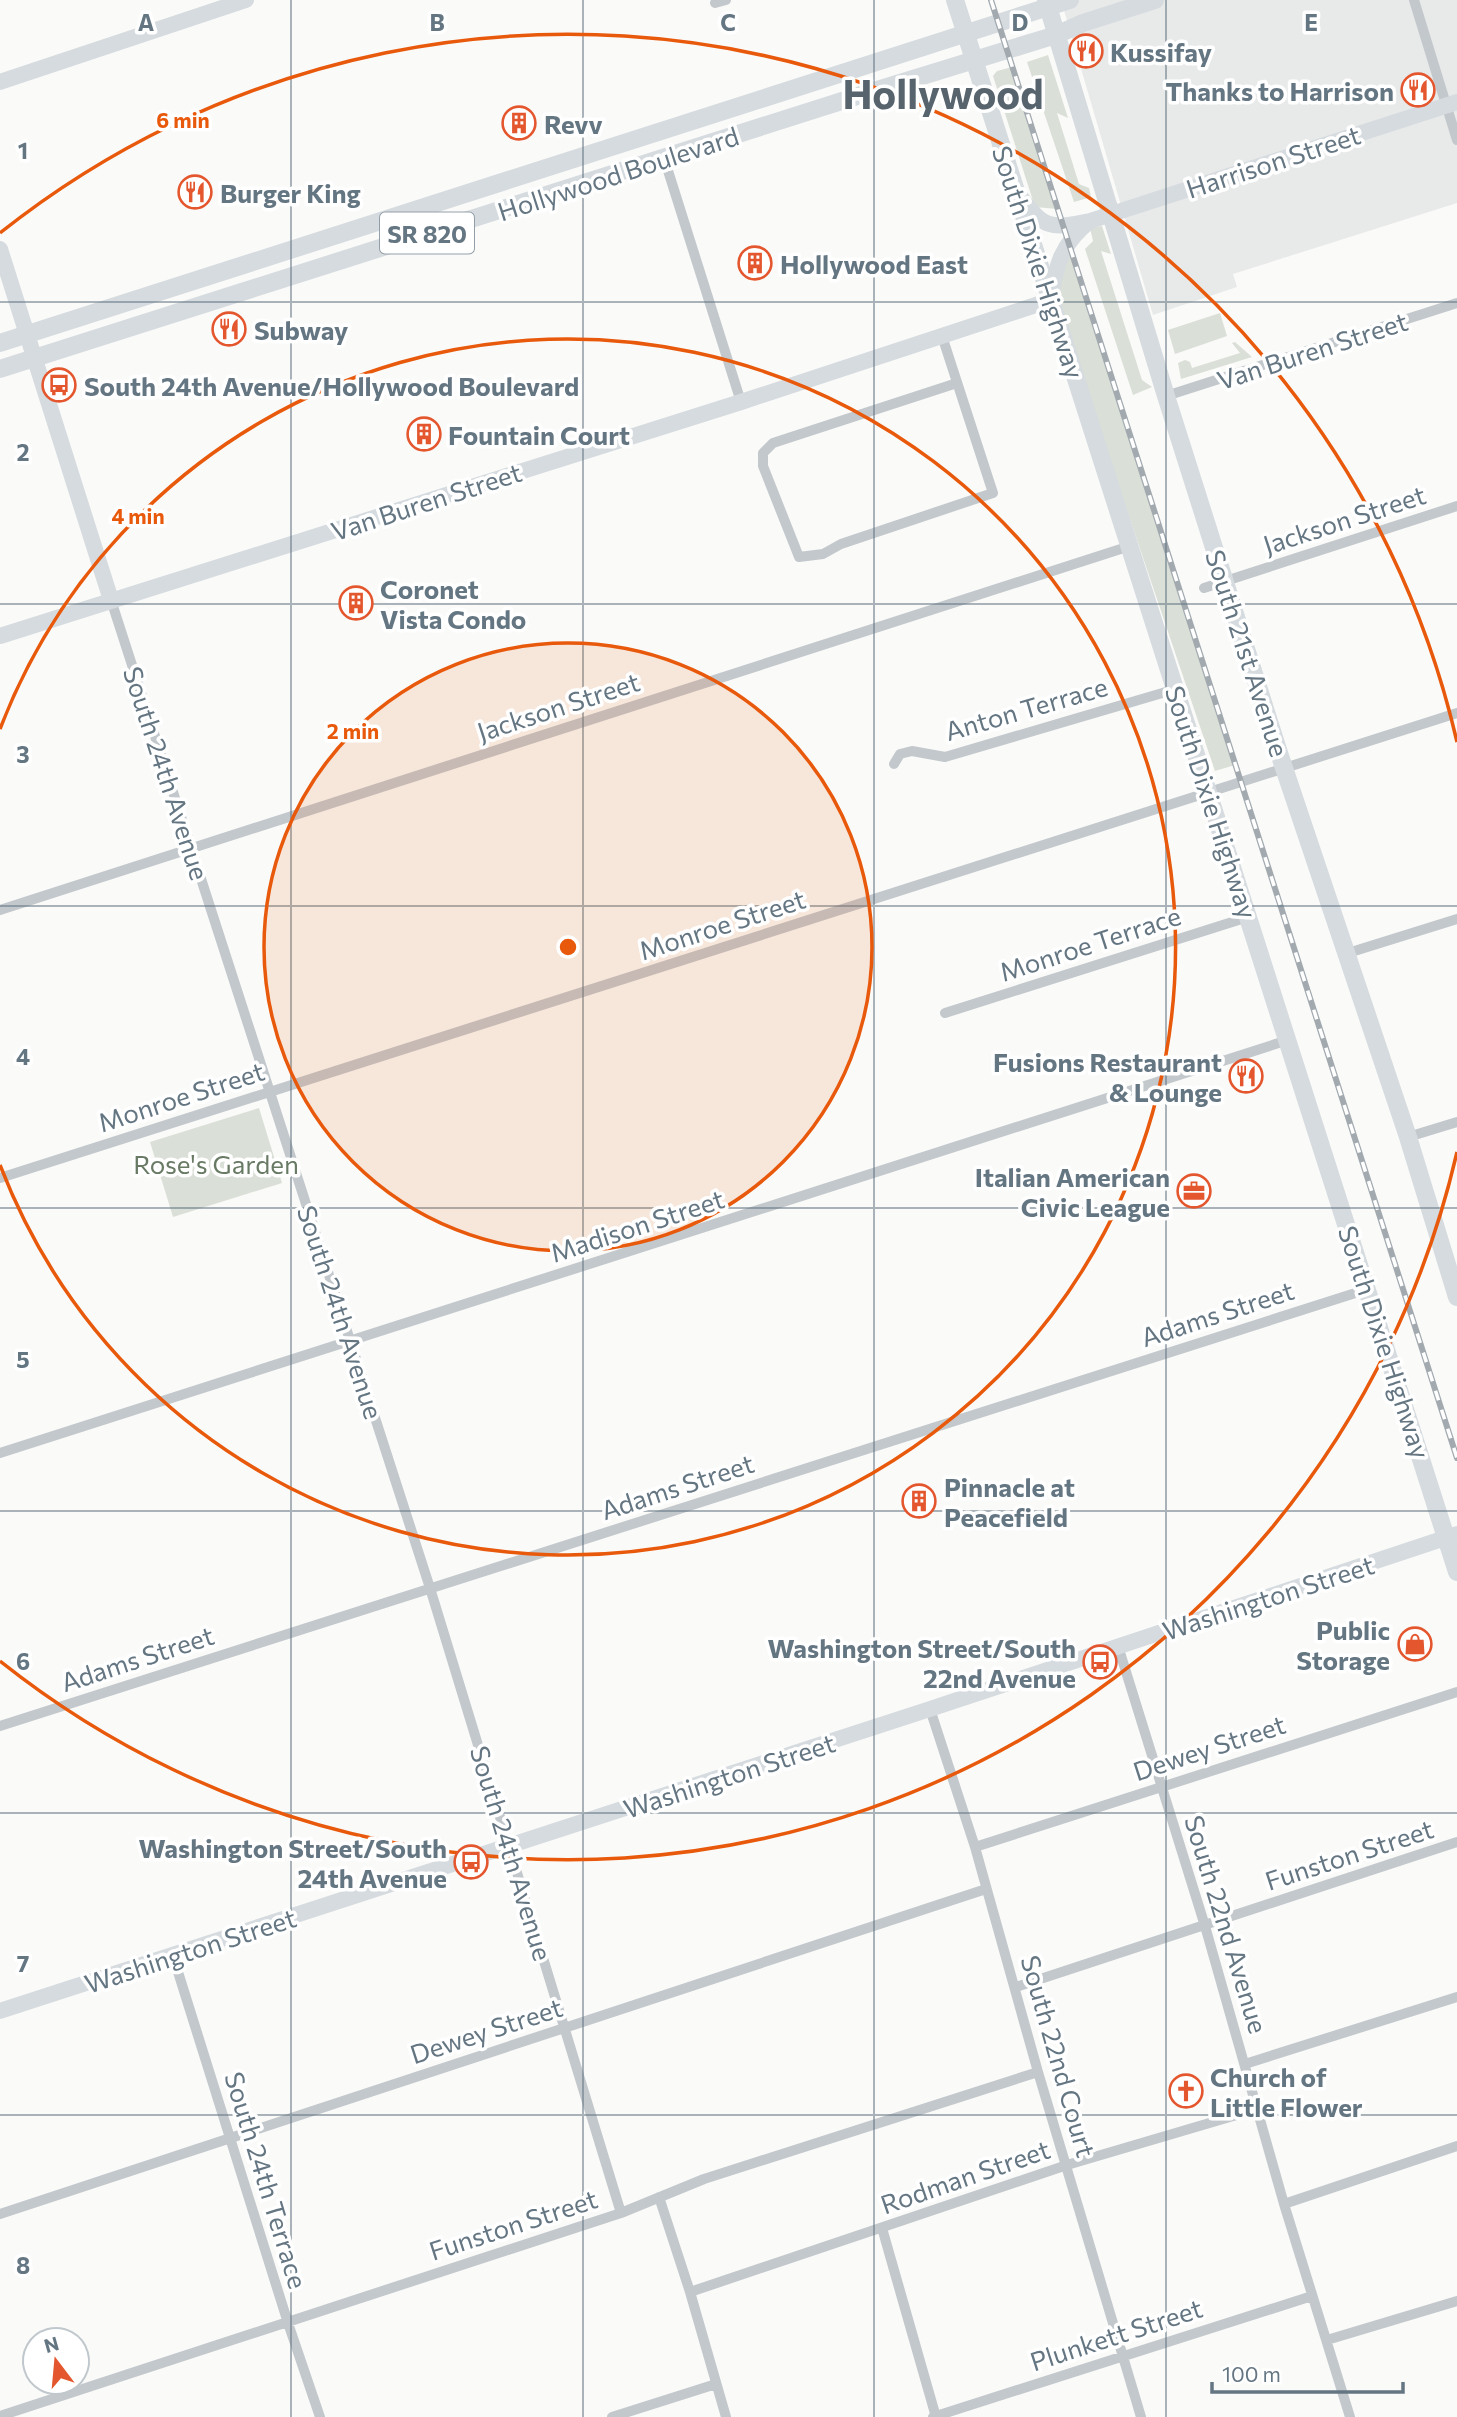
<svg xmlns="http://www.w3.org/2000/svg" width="1457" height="2417" viewBox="0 0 1457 2417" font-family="Commissioner,sans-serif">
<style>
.built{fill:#e8e9e9}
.green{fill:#dadfd7}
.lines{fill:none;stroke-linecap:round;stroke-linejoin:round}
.street{stroke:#c3c8cc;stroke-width:10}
.secondary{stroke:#d6dbdf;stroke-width:16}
.primary{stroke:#d6dbdf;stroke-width:18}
.rail-casing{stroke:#a2aab0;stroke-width:6}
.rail{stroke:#fff;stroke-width:3.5;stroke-dasharray:10;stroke-linecap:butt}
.grid{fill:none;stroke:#657683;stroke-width:2;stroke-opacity:0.55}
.ring{fill:none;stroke:#e8590c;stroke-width:3.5}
.labels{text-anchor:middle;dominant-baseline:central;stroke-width:7;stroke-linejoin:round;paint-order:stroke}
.shield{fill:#fff;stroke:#939fa8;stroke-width:2}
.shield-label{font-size:24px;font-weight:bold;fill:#657683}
.poi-label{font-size:26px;font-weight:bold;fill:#657683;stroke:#fff;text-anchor:start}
.street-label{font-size:26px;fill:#657683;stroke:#fff}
.park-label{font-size:26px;fill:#687a64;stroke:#fff}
.town-label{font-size:40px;font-weight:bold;fill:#57646e;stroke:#fff}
.grid-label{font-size:23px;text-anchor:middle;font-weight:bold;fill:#657683;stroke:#fff;stroke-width:7;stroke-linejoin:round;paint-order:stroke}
.centre{fill:#e8590c;stroke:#fff;stroke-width:3.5}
.ring-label{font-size:21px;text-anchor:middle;font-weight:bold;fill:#e8590c;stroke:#fff;stroke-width:7;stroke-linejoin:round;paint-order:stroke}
</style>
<rect width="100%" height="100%" fill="#fafaf8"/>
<path class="built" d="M1061,0H1457V203L1233,274L1237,287L1153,315Z"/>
<path class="green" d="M1048,55L1068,118L1057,113L1079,184L1089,188L1091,197L1074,202L1027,62Z
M1012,67L1057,209L1035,207L993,76L997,71Z
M1102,226L1111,254L1101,251L1142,380L1152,387L1133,395L1085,249L1093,241L1090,228Z
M1071,251L1235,765L1215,771L1106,448L1056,290Z
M1220,313L1227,336L1175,354L1168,330Z
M1235,342L1252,357L1181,379L1178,363L1185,360L1190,362L1192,368L1240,353L1232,343Z
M259,1108L282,1183L173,1217L150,1142Z"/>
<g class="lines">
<path class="street" d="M1414,0L1457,140
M715,3L726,0
M664,158L741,402
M942,336L993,493L841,544L823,554L799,557L763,466V453L773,443L957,383
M1166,396L1457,303
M1204,588L1457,506
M111,600L430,1588L621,2213
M894,764L900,754L912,751L945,757L1176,689
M0,910L1130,546
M1348,953L1457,919
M945,1013L1248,917
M1408,1137L1457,1122
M0,1178L1457,713
M0,1453L1288,1040
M1118,1646L1205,1926L1284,2204L1350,2417
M930,1709L975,1847L1038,2072L1141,2417
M0,1726L1368,1289
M975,1847L1457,1692
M173,1956L288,2323L320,2417
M1016,1987L1457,1842
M1245,2064L1457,1997
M659,2197L690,2292L726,2417
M1284,2204L1457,2146
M0,2214L986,1889
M882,2228L936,2417
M690,2292L1067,2165L1257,2109
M1327,2340L1457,2301
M0,2416L621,2213L704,2179L1038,2072
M612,2417L716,2384
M933,2417L1312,2296"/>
<path class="secondary" d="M0,82L246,0
M1020,196C1044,229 1050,229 1090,221L1457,102
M0,249L111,600
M0,636L741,402L1051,300C1055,266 1062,243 1090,221
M0,2011L930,1709L1457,1534"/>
<path class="primary" d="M955,0L1457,1572
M1046,0L1166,396L1279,753L1408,1137L1457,1297
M0,343L1070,0
M0,369L867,93L1056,35L1083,23L1155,0"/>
<defs>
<path id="rail" d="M991,0L1457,1458"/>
</defs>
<use href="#rail" class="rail-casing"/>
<use href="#rail" class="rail"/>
</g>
<path class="grid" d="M291,0V2417M583,0V2417M874,0V2417M1166,0V2417M0,302H1457M0,604H1457M0,906H1457M0,1208H1457M0,1511H1457M0,1813H1457M0,2115H1457"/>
<circle cx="568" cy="947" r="304" fill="#e8590c" fill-opacity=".12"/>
<g class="ring">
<circle cx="568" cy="947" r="304"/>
<path d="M0 729A608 608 0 1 1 0 1165"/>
<path d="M1457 1152A912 912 0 0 1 0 1661M0 233A912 912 0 0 1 1457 742"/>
</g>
<defs>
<symbol id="restaurant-ring" viewBox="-11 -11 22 22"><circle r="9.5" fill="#fff" stroke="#e4572e" stroke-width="1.5"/><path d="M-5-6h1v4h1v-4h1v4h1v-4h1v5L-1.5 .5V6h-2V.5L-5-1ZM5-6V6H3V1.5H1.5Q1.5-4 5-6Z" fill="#e4572e"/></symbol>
<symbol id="building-ring" viewBox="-11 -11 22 22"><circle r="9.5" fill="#fff" stroke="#e4572e" stroke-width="1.5"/><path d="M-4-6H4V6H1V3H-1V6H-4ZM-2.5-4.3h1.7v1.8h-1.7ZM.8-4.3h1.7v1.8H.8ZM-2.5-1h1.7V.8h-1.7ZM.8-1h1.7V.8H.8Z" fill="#e4572e"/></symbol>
<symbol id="bus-ring" viewBox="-11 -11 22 22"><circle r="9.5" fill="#fff" stroke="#e4572e" stroke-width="1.5"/><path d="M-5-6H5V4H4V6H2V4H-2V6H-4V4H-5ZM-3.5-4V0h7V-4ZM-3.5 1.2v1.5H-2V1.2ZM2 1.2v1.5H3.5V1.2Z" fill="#e4572e"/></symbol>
<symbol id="office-ring" viewBox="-11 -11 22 22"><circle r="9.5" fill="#fff" stroke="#e4572e" stroke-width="1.5"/><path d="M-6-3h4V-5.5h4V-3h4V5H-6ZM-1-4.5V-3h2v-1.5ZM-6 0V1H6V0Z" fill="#e4572e"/></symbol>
<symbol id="shop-ring" viewBox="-11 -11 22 22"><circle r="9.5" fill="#fff" stroke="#e4572e" stroke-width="1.5"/><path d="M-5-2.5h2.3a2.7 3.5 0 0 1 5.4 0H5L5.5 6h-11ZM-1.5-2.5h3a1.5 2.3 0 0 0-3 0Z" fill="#e4572e"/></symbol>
<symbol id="church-ring" viewBox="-11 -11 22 22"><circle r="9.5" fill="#fff" stroke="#e4572e" stroke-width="1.5"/><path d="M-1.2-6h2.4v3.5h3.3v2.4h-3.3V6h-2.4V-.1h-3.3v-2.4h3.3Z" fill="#e4572e"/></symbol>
</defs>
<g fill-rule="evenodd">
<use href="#restaurant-ring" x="1067" y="32" width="38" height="38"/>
<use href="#restaurant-ring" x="1399" y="71" width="38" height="38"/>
<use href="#building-ring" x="500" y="104" width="38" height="38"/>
<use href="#restaurant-ring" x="176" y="173" width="38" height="38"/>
<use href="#building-ring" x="736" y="244" width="38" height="38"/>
<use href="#restaurant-ring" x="210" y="310" width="38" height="38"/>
<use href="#bus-ring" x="40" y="366" width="38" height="38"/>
<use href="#building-ring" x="405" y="415" width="38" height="38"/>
<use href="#building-ring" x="337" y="584" width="38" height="38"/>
<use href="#restaurant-ring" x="1227" y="1057" width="38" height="38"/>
<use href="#office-ring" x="1175" y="1172" width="38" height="38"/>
<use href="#building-ring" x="900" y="1482" width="38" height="38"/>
<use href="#shop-ring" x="1396" y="1625" width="38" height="38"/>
<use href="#bus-ring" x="1081" y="1643" width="38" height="38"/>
<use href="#bus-ring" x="452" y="1843" width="38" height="38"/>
<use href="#church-ring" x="1167" y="2072" width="38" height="38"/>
</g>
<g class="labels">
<rect class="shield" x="380" y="212.5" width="94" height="41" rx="5"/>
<g class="shield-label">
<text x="427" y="233">SR 820</text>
</g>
<g class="poi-label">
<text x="1110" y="51">Kussifay</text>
<text x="1394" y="90" text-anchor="end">Thanks to Harrison</text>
<text x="544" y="123">Revv</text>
<text x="220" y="192">Burger King</text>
<text x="780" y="263">Hollywood East</text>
<text x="254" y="329">Subway</text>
<text x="84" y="385">South 24th Avenue/Hollywood Boulevard</text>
<text x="448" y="434">Fountain Court</text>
<text x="380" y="588">Coronet<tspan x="380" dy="30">Vista Condo</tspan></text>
<text x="1222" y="1061" text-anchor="end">Fusions Restaurant<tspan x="1222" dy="30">&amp; Lounge</tspan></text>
<text x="1170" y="1176" text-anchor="end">Italian American<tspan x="1170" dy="30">Civic League</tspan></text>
<text x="944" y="1486">Pinnacle at<tspan x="944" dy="30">Peacefield</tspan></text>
<text x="1390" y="1629" text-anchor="end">Public<tspan x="1390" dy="30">Storage</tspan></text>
<text x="1076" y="1647" text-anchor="end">Washington Street/South<tspan x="1076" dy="30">22nd Avenue</tspan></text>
<text x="447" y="1847" text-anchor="end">Washington Street/South<tspan x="447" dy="30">24th Avenue</tspan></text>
<text x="1210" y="2076">Church of<tspan x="1210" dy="30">Little Flower</tspan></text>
</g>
<g class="street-label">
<text transform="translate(1273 161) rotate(-18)">Harrison Street</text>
<text transform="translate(618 173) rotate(-18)">Hollywood Boulevard</text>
<text transform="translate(1039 262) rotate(72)">South Dixie Highway</text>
<text transform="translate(1312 350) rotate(-18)">Van Buren Street</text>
<text transform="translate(426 501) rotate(-18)">Van Buren Street</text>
<text transform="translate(1344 519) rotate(-18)">Jackson Street</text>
<text transform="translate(1248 653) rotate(72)">South 21st Avenue</text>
<text transform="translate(558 706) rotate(-18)">Jackson Street</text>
<text transform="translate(1026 708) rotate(-16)">Anton Terrace</text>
<text transform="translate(167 773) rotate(72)">South 24th Avenue</text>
<text transform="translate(1212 802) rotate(72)">South Dixie Highway</text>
<text transform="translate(722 924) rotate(-18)">Monroe Street</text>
<text transform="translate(1090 943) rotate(-18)">Monroe Terrace</text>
<text transform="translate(181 1096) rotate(-18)">Monroe Street</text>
<text transform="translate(637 1225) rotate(-18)">Madison Street</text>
<text transform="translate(341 1312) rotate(72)">South 24th Avenue</text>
<text transform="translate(1217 1313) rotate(-18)">Adams Street</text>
<text transform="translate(1385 1342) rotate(72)">South Dixie Highway</text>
<text transform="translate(677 1486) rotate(-18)">Adams Street</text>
<text transform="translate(1268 1597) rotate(-18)">Washington Street</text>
<text transform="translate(137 1658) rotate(-18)">Adams Street</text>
<text transform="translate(1209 1747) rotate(-18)">Dewey Street</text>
<text transform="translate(729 1775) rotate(-18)">Washington Street</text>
<text transform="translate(512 1853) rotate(73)">South 24th Avenue</text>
<text transform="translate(1349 1854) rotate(-18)">Funston Street</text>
<text transform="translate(1227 1924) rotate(73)">South 22nd Avenue</text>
<text transform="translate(190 1950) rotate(-18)">Washington Street</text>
<text transform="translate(486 2030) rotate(-18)">Dewey Street</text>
<text transform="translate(1059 2056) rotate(74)">South 22nd Court</text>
<text transform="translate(965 2176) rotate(-19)">Rodman Street</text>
<text transform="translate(267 2180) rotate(73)">South 24th Terrace</text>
<text transform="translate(513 2224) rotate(-18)">Funston Street</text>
<text transform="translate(1116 2334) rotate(-18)">Plunkett Street</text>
</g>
<g class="park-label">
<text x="216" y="1163">Rose's Garden</text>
</g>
<g class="town-label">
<text x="943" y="92">Hollywood</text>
</g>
</g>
<g class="grid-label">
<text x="146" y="31">A</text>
<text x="437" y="31">B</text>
<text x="728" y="31">C</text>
<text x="1020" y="31">D</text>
<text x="1311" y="31">E</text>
<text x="23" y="159">1</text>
<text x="23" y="461">2</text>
<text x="23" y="763">3</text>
<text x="23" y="1065">4</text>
<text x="23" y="1368">5</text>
<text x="23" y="1670">6</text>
<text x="23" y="1972">7</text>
<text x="23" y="2274">8</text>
</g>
<circle cx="568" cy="947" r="10" class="centre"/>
<g class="ring-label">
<text x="183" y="128">6 min</text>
<text x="138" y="524">4 min</text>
<text x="353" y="739">2 min</text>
</g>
<g transform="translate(56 2361) rotate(344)"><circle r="33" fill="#ffffff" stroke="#c1c8cd" stroke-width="2"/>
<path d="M0-5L12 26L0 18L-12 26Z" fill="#e4572e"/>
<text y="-10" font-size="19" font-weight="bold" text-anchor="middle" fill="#657683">N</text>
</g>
<path d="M1212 2382v10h191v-10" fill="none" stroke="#657683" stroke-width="3.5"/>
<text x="1222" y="2382" font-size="21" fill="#657683" stroke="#ffffff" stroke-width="5" paint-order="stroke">100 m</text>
</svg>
